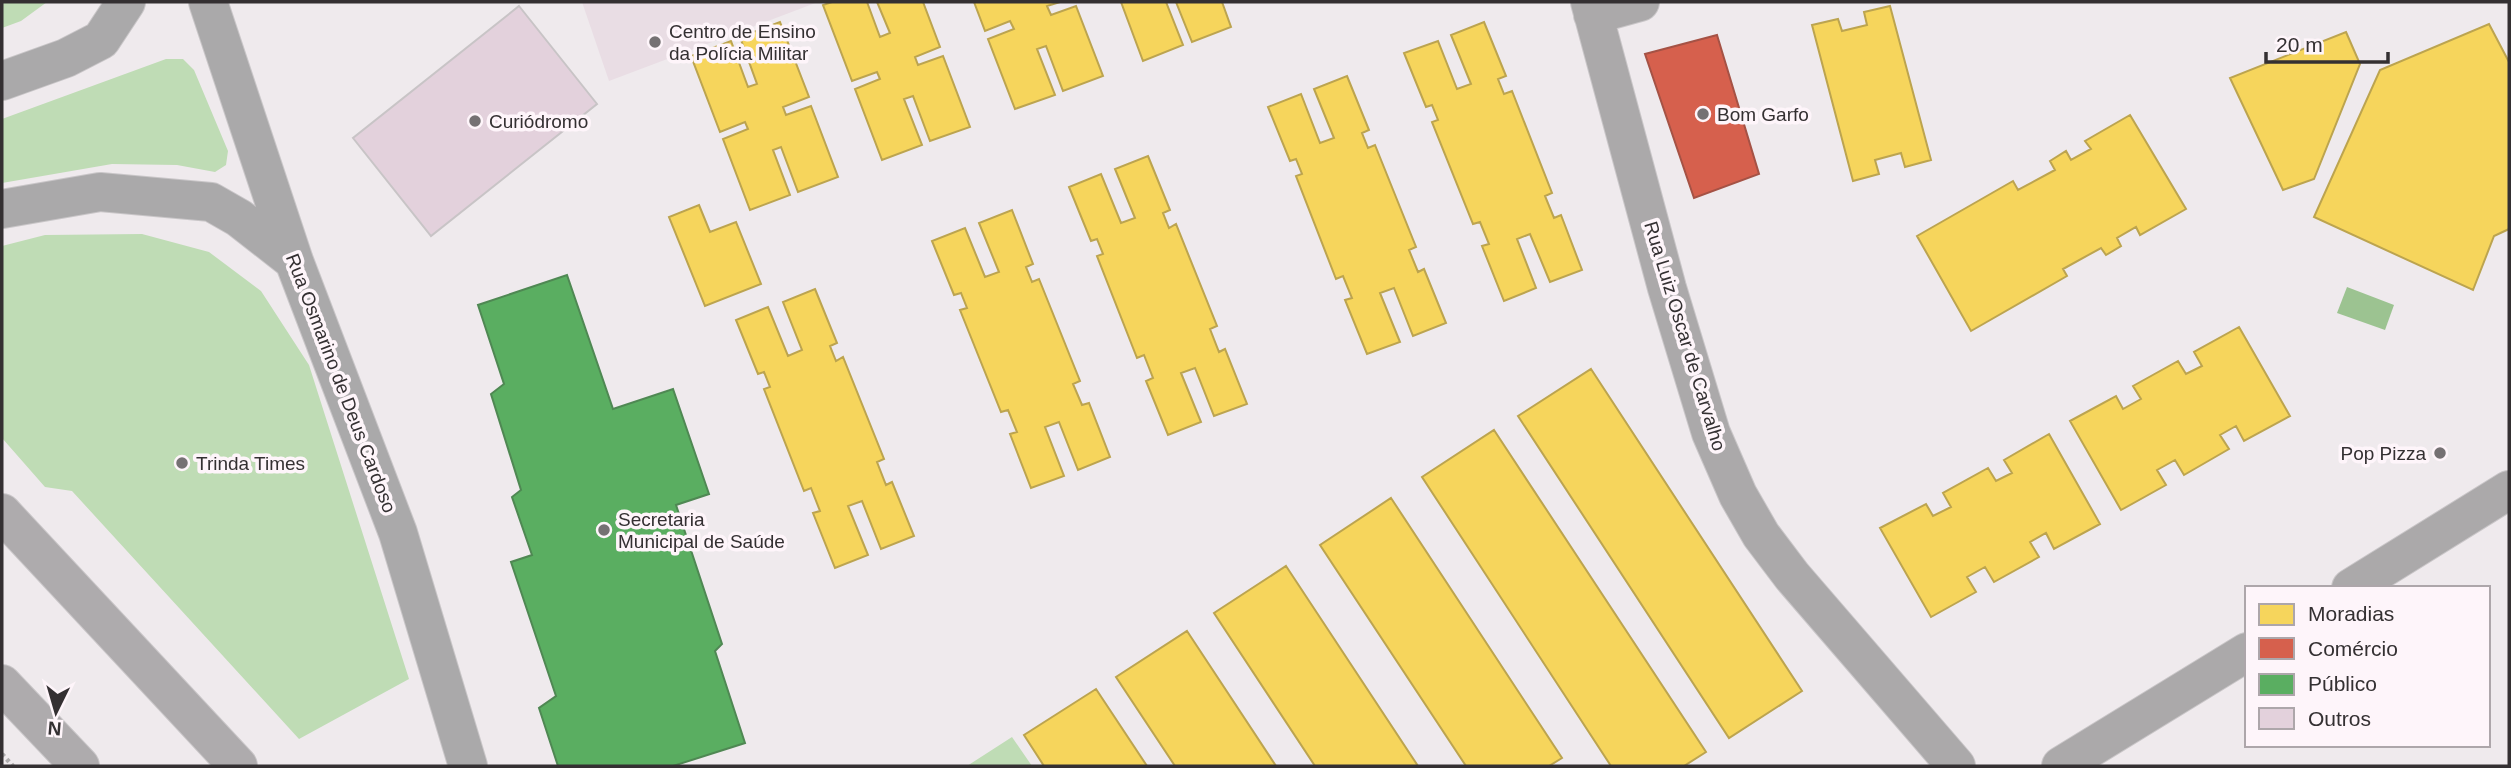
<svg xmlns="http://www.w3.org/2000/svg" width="2511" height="768" viewBox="0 0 2511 768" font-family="Arial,sans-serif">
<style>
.built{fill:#e9dde4}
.green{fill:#bfdcb5}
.water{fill:#9cc391}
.homes{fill:#f6d55c;stroke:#bca44f;stroke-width:2}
.shops{fill:#d6604d;stroke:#a55245;stroke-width:2}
.public{fill:#5aae61;stroke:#4f8853;stroke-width:2}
.building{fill:#e3d1dc;stroke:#c8c4c6;stroke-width:2}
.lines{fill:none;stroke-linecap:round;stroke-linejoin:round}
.street-casing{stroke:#c9c6c8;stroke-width:40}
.secondary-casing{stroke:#c9c6c8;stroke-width:40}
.primary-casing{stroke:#c9c6c8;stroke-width:40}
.path{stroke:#afadae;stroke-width:4.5;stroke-dasharray:3.5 3.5;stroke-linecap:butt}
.street{stroke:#aba9aa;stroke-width:38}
.secondary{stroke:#aaa9aa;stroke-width:38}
.primary{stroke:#aeabad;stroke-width:38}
.poi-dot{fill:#757173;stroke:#fef5fa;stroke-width:2.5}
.labels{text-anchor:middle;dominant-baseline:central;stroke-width:7;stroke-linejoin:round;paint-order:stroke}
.poi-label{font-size:19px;fill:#343032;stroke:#fef5fa;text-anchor:start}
.street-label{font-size:19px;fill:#343032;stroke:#fef5fa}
</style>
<rect width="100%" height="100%" fill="#efeaed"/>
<path class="built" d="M582,2H818L609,81Z"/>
<path class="green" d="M2,2H47L21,21L2,28Z
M166,59H183L194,70L228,151L226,165L215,172L177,165L112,164L2,183V119Z
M142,234L209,252L261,291L309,365L409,679L299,739L72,491L45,487L2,438V246L45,235Z
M1012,737L1032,766H967Z"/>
<path class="water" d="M2347,287L2394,305L2385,330L2337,313Z"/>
<path class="homes" d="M832,2H867L880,37L890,33L877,2H923L940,47L915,57L918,65L943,56L970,127L930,141L913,96L904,99L922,145L882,160L855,89L880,79L877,72L852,81L823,5Z
M974,2H1060L1047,6L1051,15L1076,6L1103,76L1063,91L1046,46L1037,49L1055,95L1015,109L988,39L1014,29L1010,21L985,31Z
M1121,2H1166L1183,45L1143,61Z
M1176,2H1222L1231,27L1192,42Z
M1890,6L1931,160L1905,167L1901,153L1875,160L1879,174L1853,181L1812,25L1838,19L1842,31L1867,25L1864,12Z
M780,22L809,97L783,107L786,115L811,106L838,177L798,192L781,147L773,150L790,195L750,210L723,139L748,129L745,122L720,132L691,56L731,41L748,87L757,84L740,37Z
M1484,22L1506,76L1498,79L1504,94L1512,91L1552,193L1545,196L1554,218L1561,215L1582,270L1550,282L1530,234L1517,239L1536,288L1504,301L1482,246L1489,244L1480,222L1473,224L1432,122L1438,120L1432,105L1426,107L1404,53L1438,41L1457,89L1471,84L1451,35Z
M2489,24L2509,62V229L2494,236L2473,290L2314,217L2380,70Z
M2346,32L2360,64L2314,179L2283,190L2230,78Z
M1347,76L1369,130L1362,133L1368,148L1375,145L1416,247L1409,250L1418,272L1424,269L1446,323L1413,336L1394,288L1380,293L1400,342L1367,354L1345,300L1352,298L1343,276L1336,279L1296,176L1302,174L1296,159L1290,161L1268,107L1301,94L1320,143L1334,138L1314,89Z
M2130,115L2186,209L2140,235L2136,227L2117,238L2121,246L2106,255L2101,248L2063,269L2067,276L1971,331L1917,236L2013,181L2018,190L2055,170L2050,161L2066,151L2071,160L2091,149L2085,141Z
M1148,156L1170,210L1163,213L1169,228L1176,224L1217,326L1210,329L1219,352L1225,349L1247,404L1214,416L1195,368L1181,373L1201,422L1168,435L1146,381L1153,378L1144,355L1137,358L1097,256L1103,254L1097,239L1091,241L1069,187L1101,174L1121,223L1135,218L1115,169Z
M699,205L710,232L736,222L761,284L705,306L669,217Z
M1012,210L1033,264L1026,267L1032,282L1039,279L1080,381L1073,384L1082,405L1089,403L1110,457L1078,470L1059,422L1045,427L1064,476L1031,488L1010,434L1017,432L1008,410L1001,412L960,310L967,308L961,293L954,295L932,241L965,228L985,277L999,272L979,223Z
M815,289L837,343L830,346L836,361L843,357L884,459L877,462L886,485L892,482L914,536L881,549L862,501L848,506L868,555L835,568L813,513L820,511L811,488L804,491L764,389L770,387L764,372L758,374L736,320L768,307L788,356L802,350L783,302Z
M2239,327L2290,416L2244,441L2236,426L2220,435L2229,449L2184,475L2175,460L2157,470L2166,485L2121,510L2070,421L2116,396L2123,409L2141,399L2133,386L2178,361L2186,374L2202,366L2194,352Z
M1591,369L1802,691L1729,738L1518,416Z
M1494,430L1706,752L1684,766H1611L1422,477Z
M2049,434L2100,524L2054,549L2046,533L2030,542L2039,557L1994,582L1985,567L1967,577L1976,592L1931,617L1880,528L1926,504L1933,516L1951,507L1943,493L1988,468L1996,481L2012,473L2004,460Z
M1391,498L1562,758L1549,766H1466L1320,545Z
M1286,566L1418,766H1315L1214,613Z
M1187,631L1276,766H1175L1116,677Z
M1096,689L1147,766H1044L1024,735Z"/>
<path class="shops" d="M1717,35L1759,174L1694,198L1645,54Z"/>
<path class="public" d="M567,275L613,409L673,389L709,494L676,505L722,644L715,651L745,743L673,766H558L539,708L556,696L511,562L532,555L512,497L521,490L491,394L504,384L478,305Z"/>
<path class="building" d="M519,6L597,104L431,236L353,138Z"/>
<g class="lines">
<defs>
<path id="street" d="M1590,2L1667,288L1711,433L1738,495L1761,535L1792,576L1956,766
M1593,15L1640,2
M2351,588L2509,490
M2061,766L2247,652"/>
<path id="secondary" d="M208,2L294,261L398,533L468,766
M2,81L66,58L101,40L126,2
M2,209L100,192L211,202L239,218L294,261"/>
<path id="primary" d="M2,513L238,766
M2,684L80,766"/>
</defs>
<use href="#street" class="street-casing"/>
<use href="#secondary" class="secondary-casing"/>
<use href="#primary" class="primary-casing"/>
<path class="path" d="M2,754L13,766"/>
<use href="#street" class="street"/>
<use href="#secondary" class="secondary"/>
<use href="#primary" class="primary"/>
</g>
<g class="poi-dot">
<circle cx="655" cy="42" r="7"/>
<circle cx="1703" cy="114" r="7"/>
<circle cx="475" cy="121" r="7"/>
<circle cx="2440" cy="453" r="7"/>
<circle cx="182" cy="463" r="7"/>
<circle cx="604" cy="530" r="7"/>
</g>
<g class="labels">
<g class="poi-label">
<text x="669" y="31">Centro de Ensino<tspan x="669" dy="22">da Polícia Militar</tspan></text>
<text x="1717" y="114">Bom Garfo</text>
<text x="489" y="121">Curiódromo</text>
<text x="2426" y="453" text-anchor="end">Pop Pizza</text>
<text x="196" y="463">Trinda Times</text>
<text x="618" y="519">Secretaria<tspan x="618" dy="22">Municipal de Saúde</tspan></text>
</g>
<g class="street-label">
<text transform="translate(1685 336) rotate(73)">Rua Luiz Oscar de Carvalho</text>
<text transform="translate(341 383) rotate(69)">Rua Osmarino de Deus Cardoso</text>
</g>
</g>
<rect width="2511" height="768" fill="none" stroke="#343032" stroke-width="7"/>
<rect x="2245" y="586" width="245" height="161" fill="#fef5fa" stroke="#ada6aa" stroke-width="2"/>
<rect x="2259" y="604" width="35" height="21" fill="#f6d55c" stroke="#ada6aa" stroke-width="2"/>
<text x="2308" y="621" font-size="21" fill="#343032">Moradias</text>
<rect x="2259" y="638" width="35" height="21" fill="#d6604d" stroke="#ada6aa" stroke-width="2"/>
<text x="2308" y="656" font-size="21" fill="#343032">Comércio</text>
<rect x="2259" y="674" width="35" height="21" fill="#5aae61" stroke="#ada6aa" stroke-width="2"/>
<text x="2308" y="691" font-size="21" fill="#343032">Público</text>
<rect x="2259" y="708" width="35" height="21" fill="#e3d1dc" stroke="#ada6aa" stroke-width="2"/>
<text x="2308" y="726" font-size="21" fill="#343032">Outros</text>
<g transform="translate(56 712) rotate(185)" stroke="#fef5fa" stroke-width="5" paint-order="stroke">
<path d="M0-5L12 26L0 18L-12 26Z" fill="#343032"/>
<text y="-10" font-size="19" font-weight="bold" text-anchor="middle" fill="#343032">N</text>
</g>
<path d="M2266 52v10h122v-10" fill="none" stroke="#343032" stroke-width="3.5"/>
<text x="2276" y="52" font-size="21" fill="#343032" stroke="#fef5fa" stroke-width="5" paint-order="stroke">20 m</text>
</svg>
